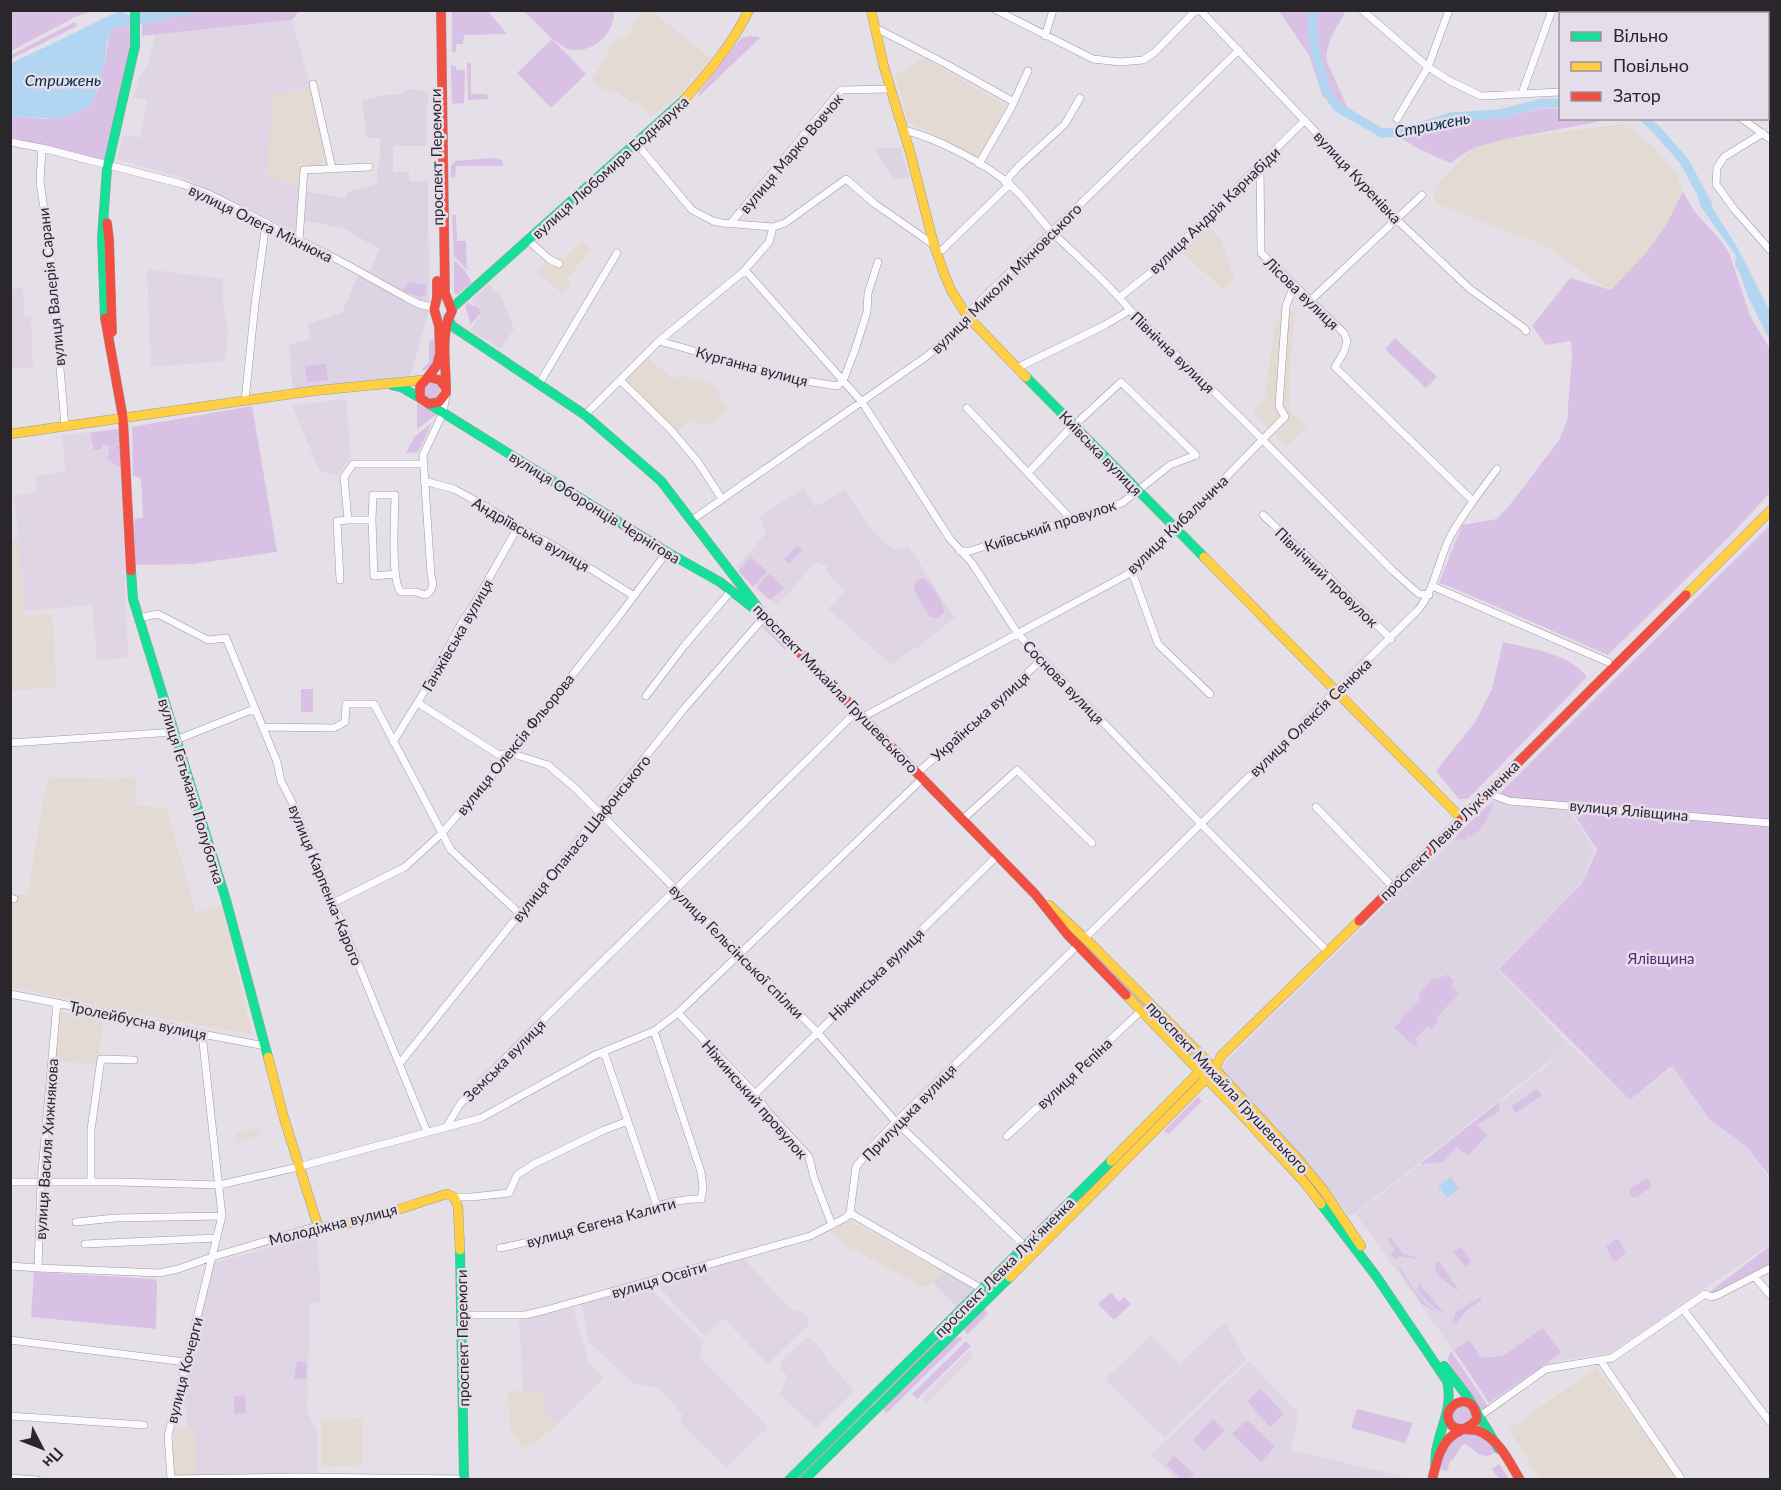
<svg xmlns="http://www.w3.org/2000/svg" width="1781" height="1490" viewBox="0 0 1781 1490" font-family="Lato,sans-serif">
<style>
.commercial{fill:#ddd4e3}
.industrial{fill:#e3dad3}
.built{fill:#dfd5e4}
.green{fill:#d9c0e5}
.water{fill:#b2d5f1}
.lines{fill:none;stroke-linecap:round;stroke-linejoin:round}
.stream{stroke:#b2d5f1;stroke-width:1.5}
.river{stroke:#b2d5f1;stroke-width:9}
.street-casing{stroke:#9d9a9f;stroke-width:8}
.fast-casing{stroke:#9d9a9f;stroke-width:10}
.slow-casing{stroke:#9d9a9f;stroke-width:10}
.jam-casing{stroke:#9d9a9f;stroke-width:10}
.street{stroke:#fbfafc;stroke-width:7}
.fast{stroke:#16e098;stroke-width:9}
.slow{stroke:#ffcf43;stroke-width:9}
.jam{stroke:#f24e42;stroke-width:9}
.labels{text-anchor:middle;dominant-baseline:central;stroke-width:5;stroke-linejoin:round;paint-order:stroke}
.street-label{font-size:15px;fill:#2a272c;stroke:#e6ddeb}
.park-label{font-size:15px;fill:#621e7c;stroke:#e6ddeb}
.water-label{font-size:16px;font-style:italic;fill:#052f48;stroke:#e6ddeb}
</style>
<rect width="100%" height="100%" fill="#e5e0e8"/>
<path class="commercial" d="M416,89L428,92L426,146H393V172H409V181H428L429,311L410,376L293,393L289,345L310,339L307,324L342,313L358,275L371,269L379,249L343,228L303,220L305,191L346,198L347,192L376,184L380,153V138H367L362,100L385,95L400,94L403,91Z
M875,148H901L910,178L893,179Z
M489,284L501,296L514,329L501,349L470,330L483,313L471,300Z
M1493,800L1569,809L1595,850L1581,883L1498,969L1570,1045L1350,1217L1299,1154L1219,1071L1230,1057Z
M944,1269L979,1286L957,1307L933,1282Z"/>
<path class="industrial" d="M645,11H651L711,58L681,94L651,117L637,101L634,104L613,90L610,92L604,91L591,81L617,37L624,40L639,17Z
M924,58L1006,106L978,158L908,122L895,75Z
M311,89L329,166L306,174L305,187L267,179L272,94Z
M1623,124L1653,146L1675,172L1683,191L1665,227L1646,253L1611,290L1600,284L1545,246L1439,204L1433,197L1440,182L1473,148L1506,139Z
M1205,223L1221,239L1234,277L1225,291L1179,250Z
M582,240L592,250L567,278L572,283L563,294L536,272L550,257L564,258Z
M1284,309L1296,311L1291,353L1289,409L1307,427L1286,446L1253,413L1265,397L1274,329Z
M645,356L674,379L680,375L712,384L727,407L716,423L704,426L691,418L676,433L623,381Z
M11,538H19L25,615L52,614L57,687L11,691Z
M48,777L115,779L135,777L136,805L167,809L196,913L222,906L252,1034L101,1008L102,998L100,1006L11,987V895H28L37,836Z
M61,1012L103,1020L98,1065L55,1061Z
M260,1127L262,1133L238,1143L235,1134Z
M847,1219L938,1269L940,1267L943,1269L933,1282L924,1287L850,1248L831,1233Z
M1596,1368L1679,1479H1540L1509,1429Z
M508,1391H543L546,1412L556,1425L532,1446L522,1447L510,1429Z
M363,1418V1465L322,1467L321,1420Z
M174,1429H196L195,1476L173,1477Z"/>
<path class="built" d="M292,20L311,89L272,94L267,178L299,185L296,232L186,179L117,159L123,135L140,138L147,100L133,98L139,78L149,62L155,35Z
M147,269L223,279V302L228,333L225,361L151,367Z
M23,287L24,317L31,316L33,368L11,369V289Z
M346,399L351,457L337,476L319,470L292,405Z
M119,429L128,657L97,661L92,605L25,611L14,495L37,493L36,476L65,471L62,435Z
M804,489L815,507L845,489L871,530L893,549L909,547L955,618L921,645L901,657L894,664L888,662L828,609L845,591L825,570L829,567L815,562L778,606L736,567L766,533L759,516Z
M1570,1045L1630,1100L1673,1067L1709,1119L1747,1147L1770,1180V1244L1610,1353L1558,1361L1489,1400L1356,1214L1543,1069Z
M317,1236L321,1302L310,1304L307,1411L317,1432V1473L195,1476L196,1429L187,1428V1406H177L213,1263Z
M743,1258L791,1309L802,1312L809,1318L808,1325L768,1364L723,1318L705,1336L656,1284Z
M648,1286L703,1341L700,1358L768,1427L726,1467L680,1422L682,1414L657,1387L634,1384L589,1342L581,1304Z
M573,1308L589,1362L603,1378L556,1425L546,1412L543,1391H523L519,1319Z
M1225,1322L1246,1359L1165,1438L1105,1379L1151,1335L1179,1364Z
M808,1336L821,1349L828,1361L854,1391L816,1428L780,1394L787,1376L781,1369L783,1367L780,1363Z
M969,1350L974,1355L927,1403L922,1399Z
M1249,1361L1297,1412L1298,1417L1291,1450L1414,1479H1176L1151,1455Z"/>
<path class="green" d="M11,10H92V11L75,17L11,51Z
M204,11H299L292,20L142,36V23Z
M452,11H488L507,34L464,35L463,44H456V52L452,53Z
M524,11H614C615,34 592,55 568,49C562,47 557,41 552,39L586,74L551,108L517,73L552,39Z
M1279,11H1346C1338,25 1324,45 1327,62L1350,113L1323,97L1309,55Z
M75,22L77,26L11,59V55Z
M129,25L131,49L103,162L11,137V116L46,119L76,113L91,105L97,91L103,69L110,33L114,28Z
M750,36L761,37L698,97L700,91L741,38Z
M467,63H471V94H487L488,99L468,100Z
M451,66H456V70H465L464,103L454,104L452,102Z
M1544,108L1560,109V118L1597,119V122L1506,139L1473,148L1450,163L1419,149L1398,137L1455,120L1499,118Z
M492,158L502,160L503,166H456L455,177H451V166L455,161Z
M1683,191L1694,211L1722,242L1730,255L1750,316L1770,349V493L1726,540L1608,655L1451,587L1439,583L1462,525L1497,519L1513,501L1559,440L1568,418V406L1572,356L1571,341L1546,345L1532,326L1570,278L1611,290L1646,253L1665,227Z
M452,215H456L457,241H466L467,270L454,256Z
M454,260L465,271L472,283L457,295L454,293Z
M410,282L426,285V293L424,296L419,297L404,291L403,290Z
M468,302L473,306L475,305L482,312L471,324L465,306Z
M436,338C437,351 436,366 423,371L422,369L429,363V341Z
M1395,338L1437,377L1426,388L1385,349Z
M326,364L328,380L307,383L305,366Z
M428,382L437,383L441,391L434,400L425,398L422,389Z
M417,403L436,415L417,429Z
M252,406L277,552L193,564L135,565L134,519L143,518L141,478L133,476L132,427Z
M432,423L418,452L406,453L415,436Z
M119,429L120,442L108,448V445H102L101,449L94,450L90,433Z
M120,444L122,469L106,458L109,457L108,449Z
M1770,525V1177L1747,1147L1709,1119L1673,1067L1669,1068L1630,1100L1499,969L1582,883L1597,850L1567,803L1503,798L1501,792Z
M796,547H800L802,550L789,564L784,559Z
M751,557L767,571L753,587L738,571Z
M769,574L784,588L770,600L756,588Z
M923,578C931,581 944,603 944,612L938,618L930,617L914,590L916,582Z
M761,625H767L788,647L785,650Z
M1503,642C1531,649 1569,653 1587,677L1468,799H1459L1436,771L1475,722L1492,689Z
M301,689H313V712H301Z
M1493,804L1488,818L1477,833L1476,832L1471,837L1469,835L1465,839L1455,840L1457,835L1488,805Z
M1089,948L1198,1059L1197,1061L1088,950Z
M1447,974L1454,981L1451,985L1459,994L1435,1019L1438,1022L1431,1029L1428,1026L1415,1039L1417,1042V1046H1413L1394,1027L1402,1020L1400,1019L1421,998L1418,994L1434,977L1438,980L1441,976L1443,978Z
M1223,1085L1282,1147L1315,1185L1338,1219L1278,1146L1222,1087Z
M1190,1087L1191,1088L981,1300L979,1298Z
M1537,1089L1542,1094L1541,1096L1517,1112H1514L1512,1106Z
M1198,1097L1202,1101L1169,1134L1164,1131Z
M1499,1102L1500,1111L1477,1125L1487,1135L1468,1156L1457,1147L1442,1162L1420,1164Z
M1647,1178L1652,1186L1637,1197H1632L1629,1192L1630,1189Z
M1390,1237L1403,1254L1416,1257V1259L1400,1256L1395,1260L1391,1254L1395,1250L1387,1239Z
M1615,1239L1619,1240L1626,1253L1616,1261L1613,1260L1606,1247Z
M1770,1246V1265L1716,1293H1708Z
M1459,1248H1462L1471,1261L1466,1268L1453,1251Z
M1436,1262L1440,1263L1458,1289L1456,1290L1439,1276L1435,1270Z
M1398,1268H1400L1414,1289L1427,1305L1445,1317L1422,1304Z
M34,1272L154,1279L157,1282L156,1329L31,1317Z
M1419,1283L1421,1286L1444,1313L1431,1306L1417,1290Z
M1111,1292L1119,1302L1124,1297L1131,1304L1114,1320L1098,1304Z
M1480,1297L1482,1299L1466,1311L1456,1323L1452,1324L1456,1312Z
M976,1301L978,1303L876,1402L875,1400Z
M984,1309L988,1313L967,1335L964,1328Z
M1543,1328L1561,1353L1489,1403L1454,1350L1469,1340L1482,1358L1503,1356Z
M958,1337L963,1338L887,1413L882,1408L952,1340Z
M966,1341L971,1346L917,1399L912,1394Z
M1451,1351L1489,1408L1485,1410L1481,1409L1450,1367L1448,1358Z
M297,1361L306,1362V1378L294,1379Z
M1261,1389L1284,1414L1270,1427L1247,1401Z
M245,1395L246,1413L234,1414V1397Z
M871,1404L873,1406L798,1479L795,1480Z
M1452 1416a10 10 0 1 1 20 0a10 10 0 1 1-20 0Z
M1357,1409L1413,1423L1405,1443L1351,1428Z
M1213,1419L1225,1430L1204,1451L1193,1440Z
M1247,1420L1275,1447L1261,1462L1232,1434Z
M1471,1432L1485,1437L1496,1452C1480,1462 1477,1450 1465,1444L1462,1445L1454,1458L1450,1461L1447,1471L1438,1469L1447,1446L1456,1436Z
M1174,1456L1194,1474L1188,1479H1181L1166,1464Z
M1499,1464L1509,1479H1499L1492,1469Z"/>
<path class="water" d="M119,11L129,15L143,11H204L148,23L114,28C105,39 106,55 103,69C100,82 96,94 91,105L76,113L56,119L11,116L10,64Z
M1697,194L1707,199L1737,247L1770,311V341L1748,297L1740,273L1735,265L1736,256L1701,207Z
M1451,1177L1459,1189L1447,1198L1438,1186Z"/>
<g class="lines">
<path class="stream" d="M1650,14L1653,10"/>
<path class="river" d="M1315,10L1312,20L1314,46L1326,91L1337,107L1382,133L1403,132L1450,117L1499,114L1542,103H1560
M1644,118L1655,128L1684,161L1708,205"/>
<defs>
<path id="street" d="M996,10L1093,59L1120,62L1143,60L1155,52L1196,10
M1200,10L1326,143L1397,220L1470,289L1524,328L1526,331
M1362,10L1428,67L1450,81L1481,96L1560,92
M1713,10L1720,14
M1645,14L1648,10
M874,27L946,64L1014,102
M1045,36L1053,10
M1768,38L1770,39
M313,84L332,168
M1522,93L1552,10
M1741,118L1770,139
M1397,119L1428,67L1449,10
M904,130C936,138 983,162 1009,184C1027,199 1039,220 1055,235C1081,260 1108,283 1130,310L1243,420L1393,571L1419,594L1429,595
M1763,133L1724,157L1717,168L1716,184L1734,209L1770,250
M10,142L42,148L182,184L211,195L344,263L407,298L419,304L434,308
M637,144L692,210L713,221L722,223L773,227L785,223L846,179L875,204L934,245
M42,148L40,181L50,253L65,426
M979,164L1010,110L1028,71
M1260,166L1261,253L1344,333L1347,341L1344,352L1335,367L1473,501
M1005,182L1018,167L1065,124L1080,98
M731,223L841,90L890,89
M299,241L304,170L369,167
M529,241L549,259L559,264
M937,252L942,250L1010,184
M745,270L862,402L950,539L972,563L1018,634L1205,828L1327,951
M1120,297L1155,269L1305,120
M1311,300L1422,195
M659,341L794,379L837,386L843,381L855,350L867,312L868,293L878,262
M1017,368L1105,325L1130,310
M620,380L671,430L698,462L722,499
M539,384L617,253
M245,401L255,304L266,223
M967,408L1070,518
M585,415L659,341L743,272L769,242L773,227
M1079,421L1121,382L1196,455
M1028,473L1074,424
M424,481L454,489L487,507L518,527L551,544L634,596
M1263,515L1332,580L1391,639
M348,520H372L374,576L395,574
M372,520L373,495H395C395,514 390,581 401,592H416L425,595C434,591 434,584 431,575L423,455L443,413L446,395
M692,520L927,356L965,322L970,311L1239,50
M960,551H970L1122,503L1170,465L1196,455
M1132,572L1158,644L1210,694
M340,580L337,521L348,520L344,477L353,464H423
M1432,586L1608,662
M138,618L158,614L208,640L226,638L277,762L281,781L292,802L427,1132
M646,696L684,646L731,591
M418,703L499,755L510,753L548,765L576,789L817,1032L896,1122L1025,1246
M863,717L1132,572C1185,523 1233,468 1285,417L1279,406L1286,306L1294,285
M263,727L334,728L345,722L346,704H374L451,850L520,914
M176,737L181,738L254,709
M393,742L427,687L461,624L476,601L518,527
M10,743L174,732
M918,772L980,719L1041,660
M1488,793L1509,801L1770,823
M1316,807L1392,886
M963,819L1017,770L1092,843
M10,898L14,899
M333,903L405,867L442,833L515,748L622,612L667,552
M1085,938L1419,609C1436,586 1438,560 1451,535C1464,512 1481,490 1497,469
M10,994L57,1003L202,1034L265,1046
M678,1013L755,1094L768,1112L809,1157L814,1178L832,1225
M202,1034L222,1216L168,1436L171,1479L299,1477L464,1479
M604,1052L657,1206
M400,1063L683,710L765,616
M755,1094L998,855
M447,1126L460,1104L552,1011L857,711
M1007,1136L1141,1011
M10,1182H119L219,1185L298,1167L481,1118L595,1055L654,1031L678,1013L923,778
M91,1182V1130L101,1059L134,1060
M454,1197H472L509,1193L517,1175L534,1164L604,1130L628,1121
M76,1222L115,1218L222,1216
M85,1244L217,1238
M500,1248C541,1240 581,1229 621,1218C647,1210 673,1198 701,1199L703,1188L701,1172L654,1031
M10,1266L38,1268L41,1182L57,1003
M38,1268L159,1273L178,1269L212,1257L318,1226
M1755,1277L1770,1295
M982,1289L850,1213L856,1167L869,1150L896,1122L1078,945
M1683,1309L1770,1422
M461,1315H525L546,1310L810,1236L845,1218L850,1213
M10,1340L185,1362
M1601,1361L1682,1480
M10,1416L144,1425
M1480,1416L1546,1369L1612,1358L1705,1294L1711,1297L1718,1295L1770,1268
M10,1478L37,1480"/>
<path id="fast" d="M452,308L685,99
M105,318L102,237L107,169L135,46V10
M448,318L452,326L585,415L661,481L766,618
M1026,377L1204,557
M392,385L401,387L420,398
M429,404L667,552L720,582L752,607
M131,571L133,599L226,900L268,1057
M1321,1204L1376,1276L1447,1381C1453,1408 1442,1422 1437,1447C1435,1453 1436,1460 1435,1466
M460,1250L464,1480
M1444,1366L1467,1396L1499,1449
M789,1480L1111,1161
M804,1480L1010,1277"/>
<path id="slow" d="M871,10L884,67L910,152L934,245L945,276L952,292L968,317L1026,377
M685,99C711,69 731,46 749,10
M10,434L312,391L423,380
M1204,557L1462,819
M1686,595L1770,511
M1049,905L1093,946L1215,1069L1298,1159L1324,1191L1361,1246
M1126,995L1242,1115L1305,1183L1321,1204
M268,1057L284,1118L318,1226C339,1232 421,1201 447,1194L454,1197L458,1207L460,1250
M1111,1161L1204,1067
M1010,1277L1195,1090L1215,1069L1221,1056L1359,921"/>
<path id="jam" d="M441,10L445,293L452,311C440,333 446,364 446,388V393L439,402L429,404L420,398V386L428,377L440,380L446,388
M107,223L109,239L112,332
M105,318L123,418L131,571
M428,377L437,365L440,353L439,326L434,309L437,298V281
M766,618L1035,894L1067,934L1126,995
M1359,921L1686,595
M1432,1480C1436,1465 1439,1445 1453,1435C1461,1429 1470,1428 1477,1419C1474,1389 1445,1404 1448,1418C1451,1434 1468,1427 1479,1431C1499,1439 1510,1463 1520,1480"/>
</defs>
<use href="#street" class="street-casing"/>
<use href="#fast" class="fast-casing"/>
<use href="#slow" class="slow-casing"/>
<use href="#jam" class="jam-casing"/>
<use href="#street" class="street"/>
<use href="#fast" class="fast"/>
<use href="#slow" class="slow"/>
<use href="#jam" class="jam"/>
</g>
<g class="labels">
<g class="street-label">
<text transform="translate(791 153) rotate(-50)">вулиця Марко Вовчок</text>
<text transform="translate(436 157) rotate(-91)">проспект Перемоги</text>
<text transform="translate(610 167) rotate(-42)">вулиця Любомира Боднарука</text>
<text transform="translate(1358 177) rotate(47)">вулиця Куренівка</text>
<text transform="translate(1214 210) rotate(-44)">вулиця Андрія Карнабіди</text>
<text transform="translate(261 223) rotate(26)">вулиця Олега Міхнюка</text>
<text transform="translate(1006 278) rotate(-45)">вулиця Миколи Міхновського</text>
<text transform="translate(51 287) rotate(-96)">вулиця Валерія Сарани</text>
<text transform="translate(1302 293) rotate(44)">Лісова вулиця</text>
<text transform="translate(1173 352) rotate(44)">Північна вулиця</text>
<text transform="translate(752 366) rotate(15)">Курганна вулиця</text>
<text transform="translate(1101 453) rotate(46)">Київська вулиця</text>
<text transform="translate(595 507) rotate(32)">вулиця Оборонців Чернігова</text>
<text transform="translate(1177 524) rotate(-44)">вулиця Кибальчича</text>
<text transform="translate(1050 525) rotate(-18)">Київський провулок</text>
<text transform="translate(531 534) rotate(30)">Андріївська вулиця</text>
<text transform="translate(1327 577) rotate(44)">Північний провулок</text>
<text transform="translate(457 635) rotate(-60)">Ганжівська вулиця</text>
<text transform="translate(1064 682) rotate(46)">Соснова вулиця</text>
<text transform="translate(836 688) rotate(46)">проспект Михайла Грушевського</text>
<text transform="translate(980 716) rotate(-42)">Українська вулиця</text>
<text transform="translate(1310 717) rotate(-44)">вулиця Олексія Сенюка</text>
<text transform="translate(515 744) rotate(-51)">вулиця Олексія Фльорова</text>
<text transform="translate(192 791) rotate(73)">вулиця Гетьмана Полуботка</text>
<text transform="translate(1629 810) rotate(5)">вулиця Ялівщина</text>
<text transform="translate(1449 830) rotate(-45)">проспект Левка Лукʼяненка</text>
<text transform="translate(581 838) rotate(-51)">вулиця Опанаса Шафонського</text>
<text transform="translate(326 885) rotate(68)">вулиця Карпенка-Карого</text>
<text transform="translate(737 951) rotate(45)">вулиця Гельсінської спілки</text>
<text transform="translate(876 974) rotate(-44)">Ніжинська вулиця</text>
<text transform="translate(138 1020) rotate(12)">Тролейбусна вулиця</text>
<text transform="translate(504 1060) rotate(-45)">Земська вулиця</text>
<text transform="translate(1074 1073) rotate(-43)">вулиця Рєпіна</text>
<text transform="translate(1228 1087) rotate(47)">проспект Михайла Грушевського</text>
<text transform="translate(755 1099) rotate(49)">Ніжинський провулок</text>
<text transform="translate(909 1112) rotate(-46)">Прилуцька вулиця</text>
<text transform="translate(46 1149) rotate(-86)">вулиця Василя Хижнякова</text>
<text transform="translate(601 1222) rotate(-15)">вулиця Євгена Калити</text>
<text transform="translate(333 1224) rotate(-14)">Молодіжна вулиця</text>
<text transform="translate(1004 1267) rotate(-45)">проспект Левка Лукʼяненка</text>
<text transform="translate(659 1279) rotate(-16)">вулиця Освіти</text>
<text transform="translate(462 1338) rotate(-91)">проспект Перемоги</text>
<text transform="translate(184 1370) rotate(-76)">вулиця Кочерги</text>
</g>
<g class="park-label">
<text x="1661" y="958">Ялівщина</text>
</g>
<g class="water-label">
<text x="63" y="79">Стрижень</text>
<text transform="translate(1432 124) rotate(-11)">Стрижень</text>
</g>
</g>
<rect width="1781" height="1490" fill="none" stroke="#2a272c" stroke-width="24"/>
<rect x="1559" y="12" width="210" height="108" fill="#e6ddeb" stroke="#9b949f" stroke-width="1.5"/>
<rect x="1571" y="32" width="30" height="9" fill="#16e098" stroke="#9b949f" stroke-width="1.5"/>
<text x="1613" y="42" font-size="18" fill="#2a272c">Вільно</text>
<rect x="1571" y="62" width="30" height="9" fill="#ffcf43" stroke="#9b949f" stroke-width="1.5"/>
<text x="1613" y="72" font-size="18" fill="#2a272c">Повільно</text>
<rect x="1571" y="92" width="30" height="9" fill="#f24e42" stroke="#9b949f" stroke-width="1.5"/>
<text x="1613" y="102" font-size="18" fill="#2a272c">Затор</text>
<g transform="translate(42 1448) rotate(132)" stroke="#e6ddeb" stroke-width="4.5" paint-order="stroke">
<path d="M0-4.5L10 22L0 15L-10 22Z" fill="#2a272c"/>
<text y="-9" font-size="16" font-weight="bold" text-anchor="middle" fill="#2a272c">Пн</text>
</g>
</svg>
